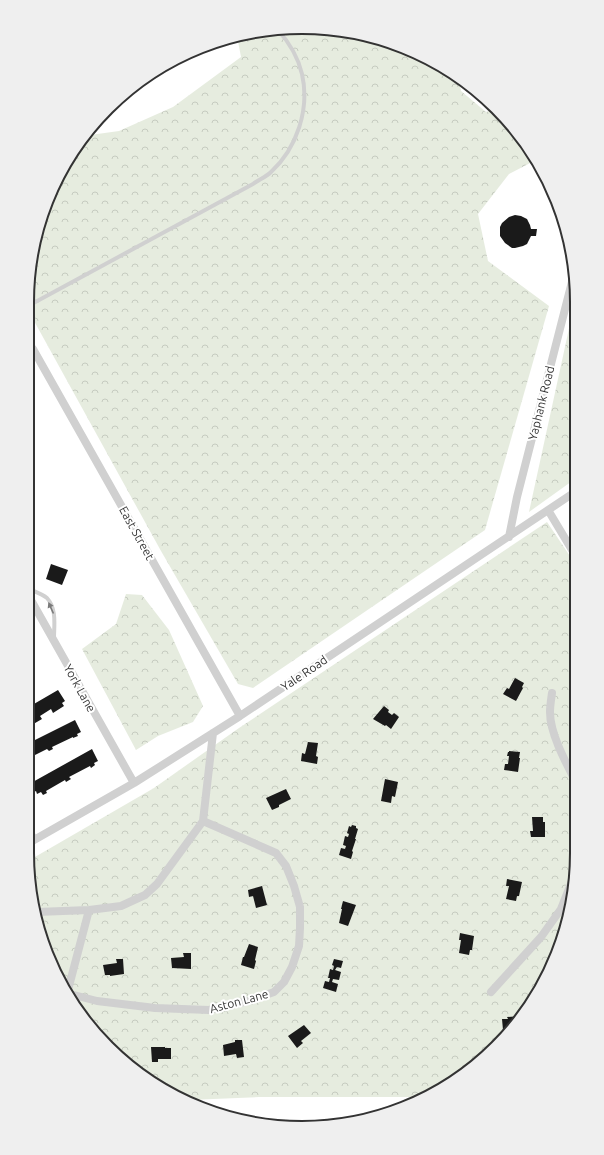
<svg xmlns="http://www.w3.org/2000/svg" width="604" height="1155" viewBox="0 0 604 1155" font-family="Ubuntu,sans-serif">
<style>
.forest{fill:url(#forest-crowns)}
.building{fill:#1a1a1a}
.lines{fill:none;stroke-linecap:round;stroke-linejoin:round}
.lane{stroke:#d0d0d0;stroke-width:4}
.street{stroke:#d0d0d0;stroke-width:8}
.oneway{fill:#7a7a7a}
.labels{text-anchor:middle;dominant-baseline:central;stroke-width:4;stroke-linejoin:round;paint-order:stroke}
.street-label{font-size:12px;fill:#333;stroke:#fff}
.rim{fill:none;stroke:#333;stroke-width:2}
</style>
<defs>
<pattern id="forest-crowns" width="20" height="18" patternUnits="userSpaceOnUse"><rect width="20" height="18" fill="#e6ecdf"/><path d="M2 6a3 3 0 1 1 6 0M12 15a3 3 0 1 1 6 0" fill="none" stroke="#c6cbc0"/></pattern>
</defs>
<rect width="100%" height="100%" fill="#fff"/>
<path class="forest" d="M320,28L373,36L424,55L459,79L461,91L486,112L495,109L531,149L536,160L509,174L478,214L488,261L549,306L485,530L253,688L238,684L161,551L28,310V284L36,231L55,180L83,136L119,131L173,107L241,57L237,36L266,29Z
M575,301V479L529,512Z
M547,522L576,565V871L568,924L549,975L520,1021L483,1060L424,1097H259L189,1100L149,1082L84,1021L42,942L28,861L154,788L239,728Z
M126,594L142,595L169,630L203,706L193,722L158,736L136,750L82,649L116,624Z"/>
<path class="building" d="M515,215L521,216L527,219L530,225L531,229H537L536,236H531L527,244L523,246L515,248H512L505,243L500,236V227L502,223L509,217Z
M51,564L68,570L62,585L46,579Z
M27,636L35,650L27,654Z
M515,678L524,683L522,687L523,688L516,701L503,694L507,688L509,689Z
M58,690L65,701L62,703L64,706L53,713L51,709L40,716L42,719L30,726L29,723L27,724V708Z
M384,706L389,710L388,712L392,715L394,713L399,717L391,729L386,725L385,726L373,719Z
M75,720L81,732L77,734L78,736L73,738V737L52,747L53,749L49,751L47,749L27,759V744Z
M308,742L318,743L316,756L318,757L317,764L301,761L302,753L305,754Z
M92,749L98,761L94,763L95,765L91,768L90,766L69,777L71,779L66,782L65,780L46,791L47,793L43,795L41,792L37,794L36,791L32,793L29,787L33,786L31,783Z
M509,751L520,752L519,758H520L518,772L504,770L505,764H508L509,756H507L508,752H509Z
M385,779L398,782L395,797L392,796L391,803L381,801Z
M286,789L291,799L279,805V807L272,810L266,798Z
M532,817H543V822H545V837H531L530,831H533Z
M352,825L356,826V828L358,829L355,839H356L352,851L353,852L351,859L339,855L341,848L345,849L346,846L343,845L345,836L348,837L349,834L347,833L349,826L351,827Z
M507,879L522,882L519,896H517L516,901L506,899L509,886H506Z
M262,886L267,905L256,908L253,896L249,897L248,890Z
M343,901L356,905L348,926L339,923L342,909H341Z
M460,933L474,936L472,950H470L469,955L459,953L461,940H459Z
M249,944L258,947L255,960L256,961L254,969L241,965L243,957H244Z
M183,953H191V969L172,968L171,958L184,957Z
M116,959H123L124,974L110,976V975H105L103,965L117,963Z
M334,959L343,961L341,968L337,967L335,970L341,972L339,980L333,979L332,982L338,984L336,992L323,988L325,981L329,982L330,978H328L330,969L333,970L334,966L332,965Z
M521,1016L520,1021L512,1029L507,1030L508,1032H504V1030H503L502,1019H508L507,1017Z
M304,1025L311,1033L301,1041L303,1043L297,1048L288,1036Z
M235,1040H242L244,1057L237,1058L236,1054L224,1056L223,1045L235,1042Z
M151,1047H165V1048H171V1059H158V1062H152Z"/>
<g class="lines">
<path class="lane" d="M28,306L253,184C258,180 266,177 271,172C297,148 310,109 302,74C298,57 289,42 277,29
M27,588C33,591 42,594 47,598C57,609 54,625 54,638"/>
<path class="street" d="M33,349L240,716
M548,510L575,555
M509,537L517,497L575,270
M27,593L134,783
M552,693C551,700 550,706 550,712C550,734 566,763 576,782
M203,821L213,733
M27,826L34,840
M27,844L134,783L240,716L575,492
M37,912L89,910L121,906L145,895L157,884L203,821L276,853L286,866L294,886L300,907V928L299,946L292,967L284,982L274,992L248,1001L209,1010L155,1008L97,1001L70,994
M68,990L89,910
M491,992L541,937L561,909L576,871"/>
</g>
<defs><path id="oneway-solid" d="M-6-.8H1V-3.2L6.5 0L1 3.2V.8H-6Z"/></defs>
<use class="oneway" href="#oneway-solid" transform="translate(51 608) rotate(-114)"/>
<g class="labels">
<g class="street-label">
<text transform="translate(541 403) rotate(-76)">Yaphank Road</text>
<text transform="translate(137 533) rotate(61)">East Street</text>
<text transform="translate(304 673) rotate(-34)">Yale Road</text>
<text transform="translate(80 688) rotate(61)">York Lane</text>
<text transform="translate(239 1001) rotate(-15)">Aston Lane</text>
</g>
</g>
<path d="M0 0H604V1155H0ZM302 34H302A268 268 0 0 1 570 302V853A268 268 0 0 1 302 1121H302A268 268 0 0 1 34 853V302A268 268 0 0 1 302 34Z" fill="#efefef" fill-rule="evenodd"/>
<path class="rim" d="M302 34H302A268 268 0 0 1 570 302V853A268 268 0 0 1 302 1121H302A268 268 0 0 1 34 853V302A268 268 0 0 1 302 34Z"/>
</svg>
